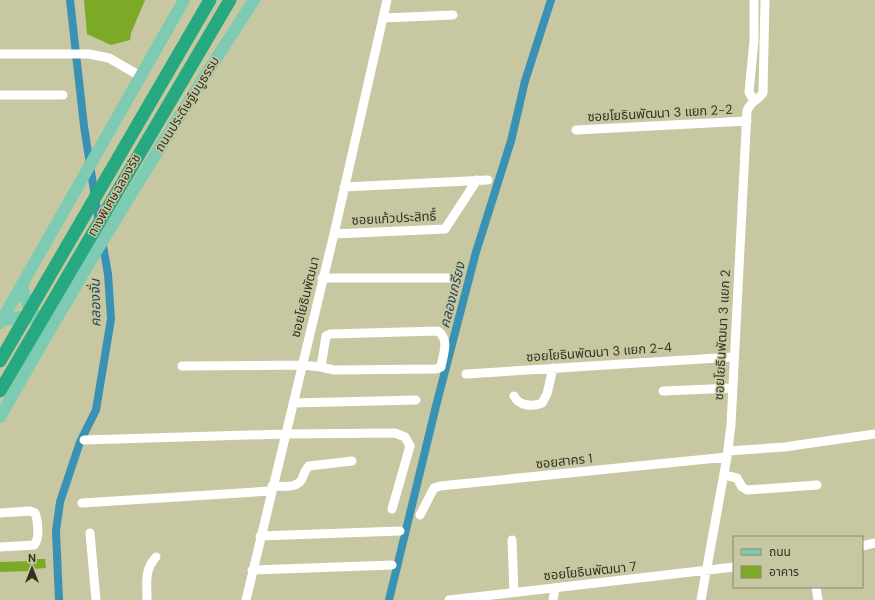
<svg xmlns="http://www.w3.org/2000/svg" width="875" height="600" viewBox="0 0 875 600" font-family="'DM Sans','Noto Sans Thai',sans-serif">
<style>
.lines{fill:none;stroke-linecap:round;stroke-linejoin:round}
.canal{stroke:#3992b4;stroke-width:8}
.building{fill:#7caa26}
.minor{stroke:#fff;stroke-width:9}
.major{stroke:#7dcbb3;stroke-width:12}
.highway{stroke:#26a881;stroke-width:13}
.labels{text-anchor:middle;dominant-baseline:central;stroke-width:3;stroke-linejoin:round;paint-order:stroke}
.street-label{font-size:13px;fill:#323223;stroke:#c7c7a1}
.water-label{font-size:14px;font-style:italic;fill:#2b4652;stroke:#c7c7a1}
</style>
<rect width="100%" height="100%" fill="#c7c7a1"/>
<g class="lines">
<path class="canal" d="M70,0L84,126L99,223
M59,600L56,531L60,502L80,442L96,410L111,319L108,274L102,240
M389,600L436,406L476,252L511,141L525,81L551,0"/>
</g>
<path class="building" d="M84,0H145L131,33L130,40L111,45L87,34Z
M33,559H45L46,568L31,569V571L0,572V562L33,561Z"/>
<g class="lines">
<path class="minor" d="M754,0V41L749,92L754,101
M383,18L453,15
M0,54H89L109,58L140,76
M0,95H63
M576,130L747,121
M344,187L488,180
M334,234L445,229L477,180
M322,278H457
M182,366L302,365L321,367L334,370L436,369L441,367C443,354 450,340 438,331L330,334L326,336L321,367
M466,374L733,357
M663,391L733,388
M514,396C519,406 532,407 542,403L547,394L553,368
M293,403L416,400
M84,440L285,434L395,433L405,437L410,446L392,509
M728,451L784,447L875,434
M724,475L737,478L742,487L747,490L817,485
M272,486C281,486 297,489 302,479C304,474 305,470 309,466L352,461
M82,503L271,491
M0,513L30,511L35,513C38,521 40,539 34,545L0,547
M420,515L434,488L440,486L727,457
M90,533L96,600
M260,536L400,531
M512,540L514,592
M862,546L875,543
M252,570L392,565
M816,587L818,600
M147,600C147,583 144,570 156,557
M246,600L334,234L387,0
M449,600L734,567
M553,600L555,588
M701,600L727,457L731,425L747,111C750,102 758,100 763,93L765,0"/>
<path class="major" d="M22,286C25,299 32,326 52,316
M1,321L25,316L33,319
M0,323L184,0
M0,417C80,275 165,136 254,0"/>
<path class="highway" d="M0,361L210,0
M0,391L230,0"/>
</g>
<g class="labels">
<g class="street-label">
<text transform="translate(187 104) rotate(-58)">ถนนประดิษฐ์มนูธรรม</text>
<text transform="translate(660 113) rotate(-3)">ซอยโยธินพัฒนา 3 แยก 2-2</text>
<text transform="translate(114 195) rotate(-60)">ทางพิเศษฉลองรัช</text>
<text transform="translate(394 218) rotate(-3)">ซอยแก้วประสิทธื์</text>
<text transform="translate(305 297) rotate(-76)">ซอยโยธินพัฒนา</text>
<text transform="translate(722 335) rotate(-87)">ซอยโยธินพัฒนา 3 แยก 2</text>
<text transform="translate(599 352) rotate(-4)">ซอยโยธินพัฒนา 3 แยก 2-4</text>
<text transform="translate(564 461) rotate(-6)">ซอยสาคร 1</text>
<text transform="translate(590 571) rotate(-6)">ซอยโยธินพัฒนา 7</text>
</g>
<g class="water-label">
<text transform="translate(452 295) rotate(-76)">คลองเกรียง</text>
<text transform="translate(95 303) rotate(-91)">คลองจั่น</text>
</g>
</g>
<rect x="733" y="536" width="130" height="52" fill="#c7c7a1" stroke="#8b8b6f"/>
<rect x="741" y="549" width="20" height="6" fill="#7dcbb3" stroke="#8b8b6f"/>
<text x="769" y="556" font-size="12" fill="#323223">ถนน</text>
<rect x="741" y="566" width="20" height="12" fill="#7caa26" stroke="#8b8b6f"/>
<text x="769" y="576" font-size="12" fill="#323223">อาคาร</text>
<g transform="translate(32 568)" stroke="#c7c7a1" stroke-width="3" paint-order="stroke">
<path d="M0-3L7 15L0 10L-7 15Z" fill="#323223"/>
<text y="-6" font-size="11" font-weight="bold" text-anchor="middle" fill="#323223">N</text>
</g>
</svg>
